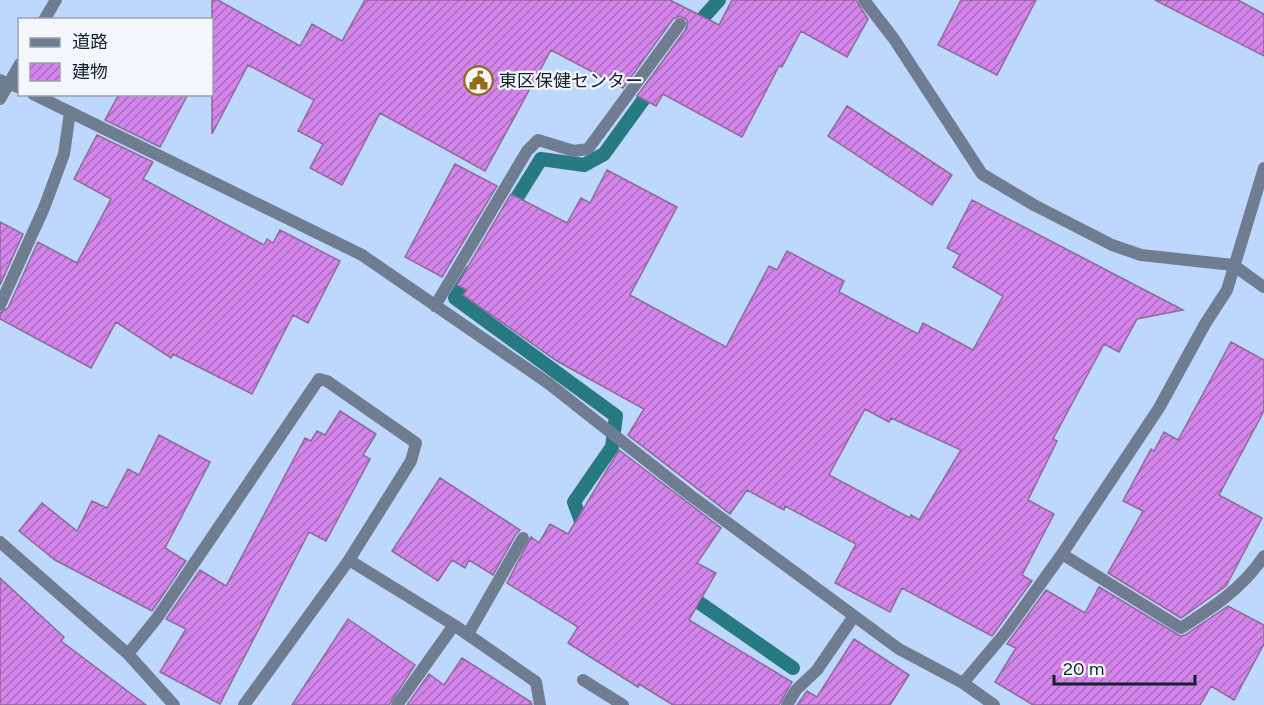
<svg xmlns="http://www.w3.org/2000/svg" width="1264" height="705" viewBox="0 0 1264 705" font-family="Figtree,'Noto Sans JP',sans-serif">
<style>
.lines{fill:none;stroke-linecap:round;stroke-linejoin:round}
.stream{stroke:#277a82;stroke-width:14}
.building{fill:url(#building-hatch);stroke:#8c6b96;stroke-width:1.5;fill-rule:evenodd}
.minor{stroke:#707d91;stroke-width:12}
.tertiary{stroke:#707d91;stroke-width:12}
.labels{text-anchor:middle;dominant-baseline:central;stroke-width:4.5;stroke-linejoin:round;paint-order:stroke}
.poi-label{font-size:18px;fill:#142032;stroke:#f3f6fb;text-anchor:start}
</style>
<defs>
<pattern id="building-hatch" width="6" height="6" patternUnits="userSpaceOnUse" patternTransform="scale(1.5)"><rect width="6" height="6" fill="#d485eb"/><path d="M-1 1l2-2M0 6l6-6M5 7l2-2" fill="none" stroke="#ab6cbf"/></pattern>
</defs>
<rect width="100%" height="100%" fill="#bdd7fd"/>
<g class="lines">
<path class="stream" d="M692,30L719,0
M508,212L541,159L584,165L604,154L654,85
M471,272L455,298L616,416L612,447L574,502L581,521L591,528
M684,592L793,668"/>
</g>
<path class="building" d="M212,0H218L300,46L312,24L342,41L365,0H670L719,25L732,0H856L868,19L847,57L801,31L782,67L779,66L742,137L663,94L656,106L637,96L687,28V20L680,16L673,19L623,88L551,50L485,171L380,113L342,185L310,168L323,144L298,131L314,100L248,65L212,134Z
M961,0H1036L997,75L938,45Z
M1155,0H1238L1264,14V56Z
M119,94H188L160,147L105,120Z
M847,106L952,175L932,205L828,136Z
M97,135L153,162L143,179L264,245L267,239L273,243L280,230L340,261L308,323L293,315L252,394L173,354L171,358L116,322L91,368L0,319V313L8,308L38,242L77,263L111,199L74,179Z
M455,164L497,186L442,277L405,257Z
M607,170L677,207L630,295L726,347L769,266L777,270L787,251L844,281L839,292L918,334L923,323L973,350L1003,296L953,267L960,255L947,248L972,200L1183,310L1137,319L1119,352L1104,344L1053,439L1057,441L1028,500L1054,514L1022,575L1032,581L992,636L902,588L890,612L835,583L856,544L785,506L784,510L747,490L730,514L628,435L644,409L557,361L463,295L467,290L457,285L511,194L567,223L581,198L590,203ZM865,409L889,422L891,418L961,450L919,520L911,515L910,518L829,475Z
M0,222L23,234L0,285Z
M1231,342L1264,360V411L1219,495L1262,518L1226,586L1181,618L1108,573L1143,511L1123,501L1151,449L1154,451L1164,432L1178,440Z
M340,411L376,434L363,455L370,459L326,541L309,532L220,704L160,672L186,629L166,619L200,570L226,586L305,438L311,441L317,431L325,435Z
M159,435L210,462L165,548L186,561L152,611L55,560L19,531L42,503L77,531L92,501L107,508L128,469L139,475Z
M619,450L721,528L697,563L716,573L689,620L792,682L779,705H673L639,684L638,687L568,643L578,627L507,583L531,537L539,543L550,524L568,534Z
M440,478L520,530L516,534L493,575L469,560L465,568L452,560L438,581L392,551Z
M0,578L64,637L61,641L146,705H0Z
M1099,587L1180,636L1185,635L1228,606L1264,625V644L1234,700L1211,686L1200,705H1033L995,682L1016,648L1007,644L1046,590L1085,613Z
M348,619L415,665L389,705H292Z
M854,639L909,675L890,705H797L807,691L817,697Z
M462,658L531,702L532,705H407L429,674L444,685Z"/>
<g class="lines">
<path class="minor" d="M864,0L894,39L982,174L1034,205L1112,245L1141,255L1233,265L1264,287
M0,80L20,88
M33,94L362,255L548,383L690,495L899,649L963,683L994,705
M0,305L44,208L64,154L70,112
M435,306L527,151L538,140L574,151L588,149L680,24
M0,542L128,654L174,705
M1062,554L1181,628C1212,608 1243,588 1264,556
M468,634L523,538
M128,654L157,618L319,379L327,381L416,443L411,461L349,560
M583,680L623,705
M963,683L1006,632L1062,554L1159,408L1205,324L1227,290L1264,168
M244,705L349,560L454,625L536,682L540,705
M397,705L454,625
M787,705L796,690L817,670L854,616"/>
<path class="tertiary" d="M44,20L56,0
M0,99L20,64"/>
</g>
<defs>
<symbol id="civic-ring" viewBox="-11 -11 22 22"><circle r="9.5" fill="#f3f6fb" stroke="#956a16" stroke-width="1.5"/><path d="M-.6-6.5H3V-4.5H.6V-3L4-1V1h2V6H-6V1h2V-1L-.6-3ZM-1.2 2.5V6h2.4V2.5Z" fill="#956a16"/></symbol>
</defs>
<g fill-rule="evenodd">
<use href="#civic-ring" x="462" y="64" width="33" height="33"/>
</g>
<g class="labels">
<g class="poi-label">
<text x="499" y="81">東区保健センター</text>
</g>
</g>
<rect x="18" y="18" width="195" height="78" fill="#f3f6fb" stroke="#9aa0ab" stroke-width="1.5"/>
<rect x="30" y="38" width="30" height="9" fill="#707d91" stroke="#9aa0ab" stroke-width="1.5"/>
<text x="72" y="48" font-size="18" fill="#142032">道路</text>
<rect x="30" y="63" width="30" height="18" fill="url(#building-hatch)" stroke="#9aa0ab" stroke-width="1.5"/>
<text x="72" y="78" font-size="18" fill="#142032">建物</text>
<path d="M1054 675v9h141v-9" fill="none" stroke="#142032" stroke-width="3"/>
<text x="1063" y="675" font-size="18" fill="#142032" stroke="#f3f6fb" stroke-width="4.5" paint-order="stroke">20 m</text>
</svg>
